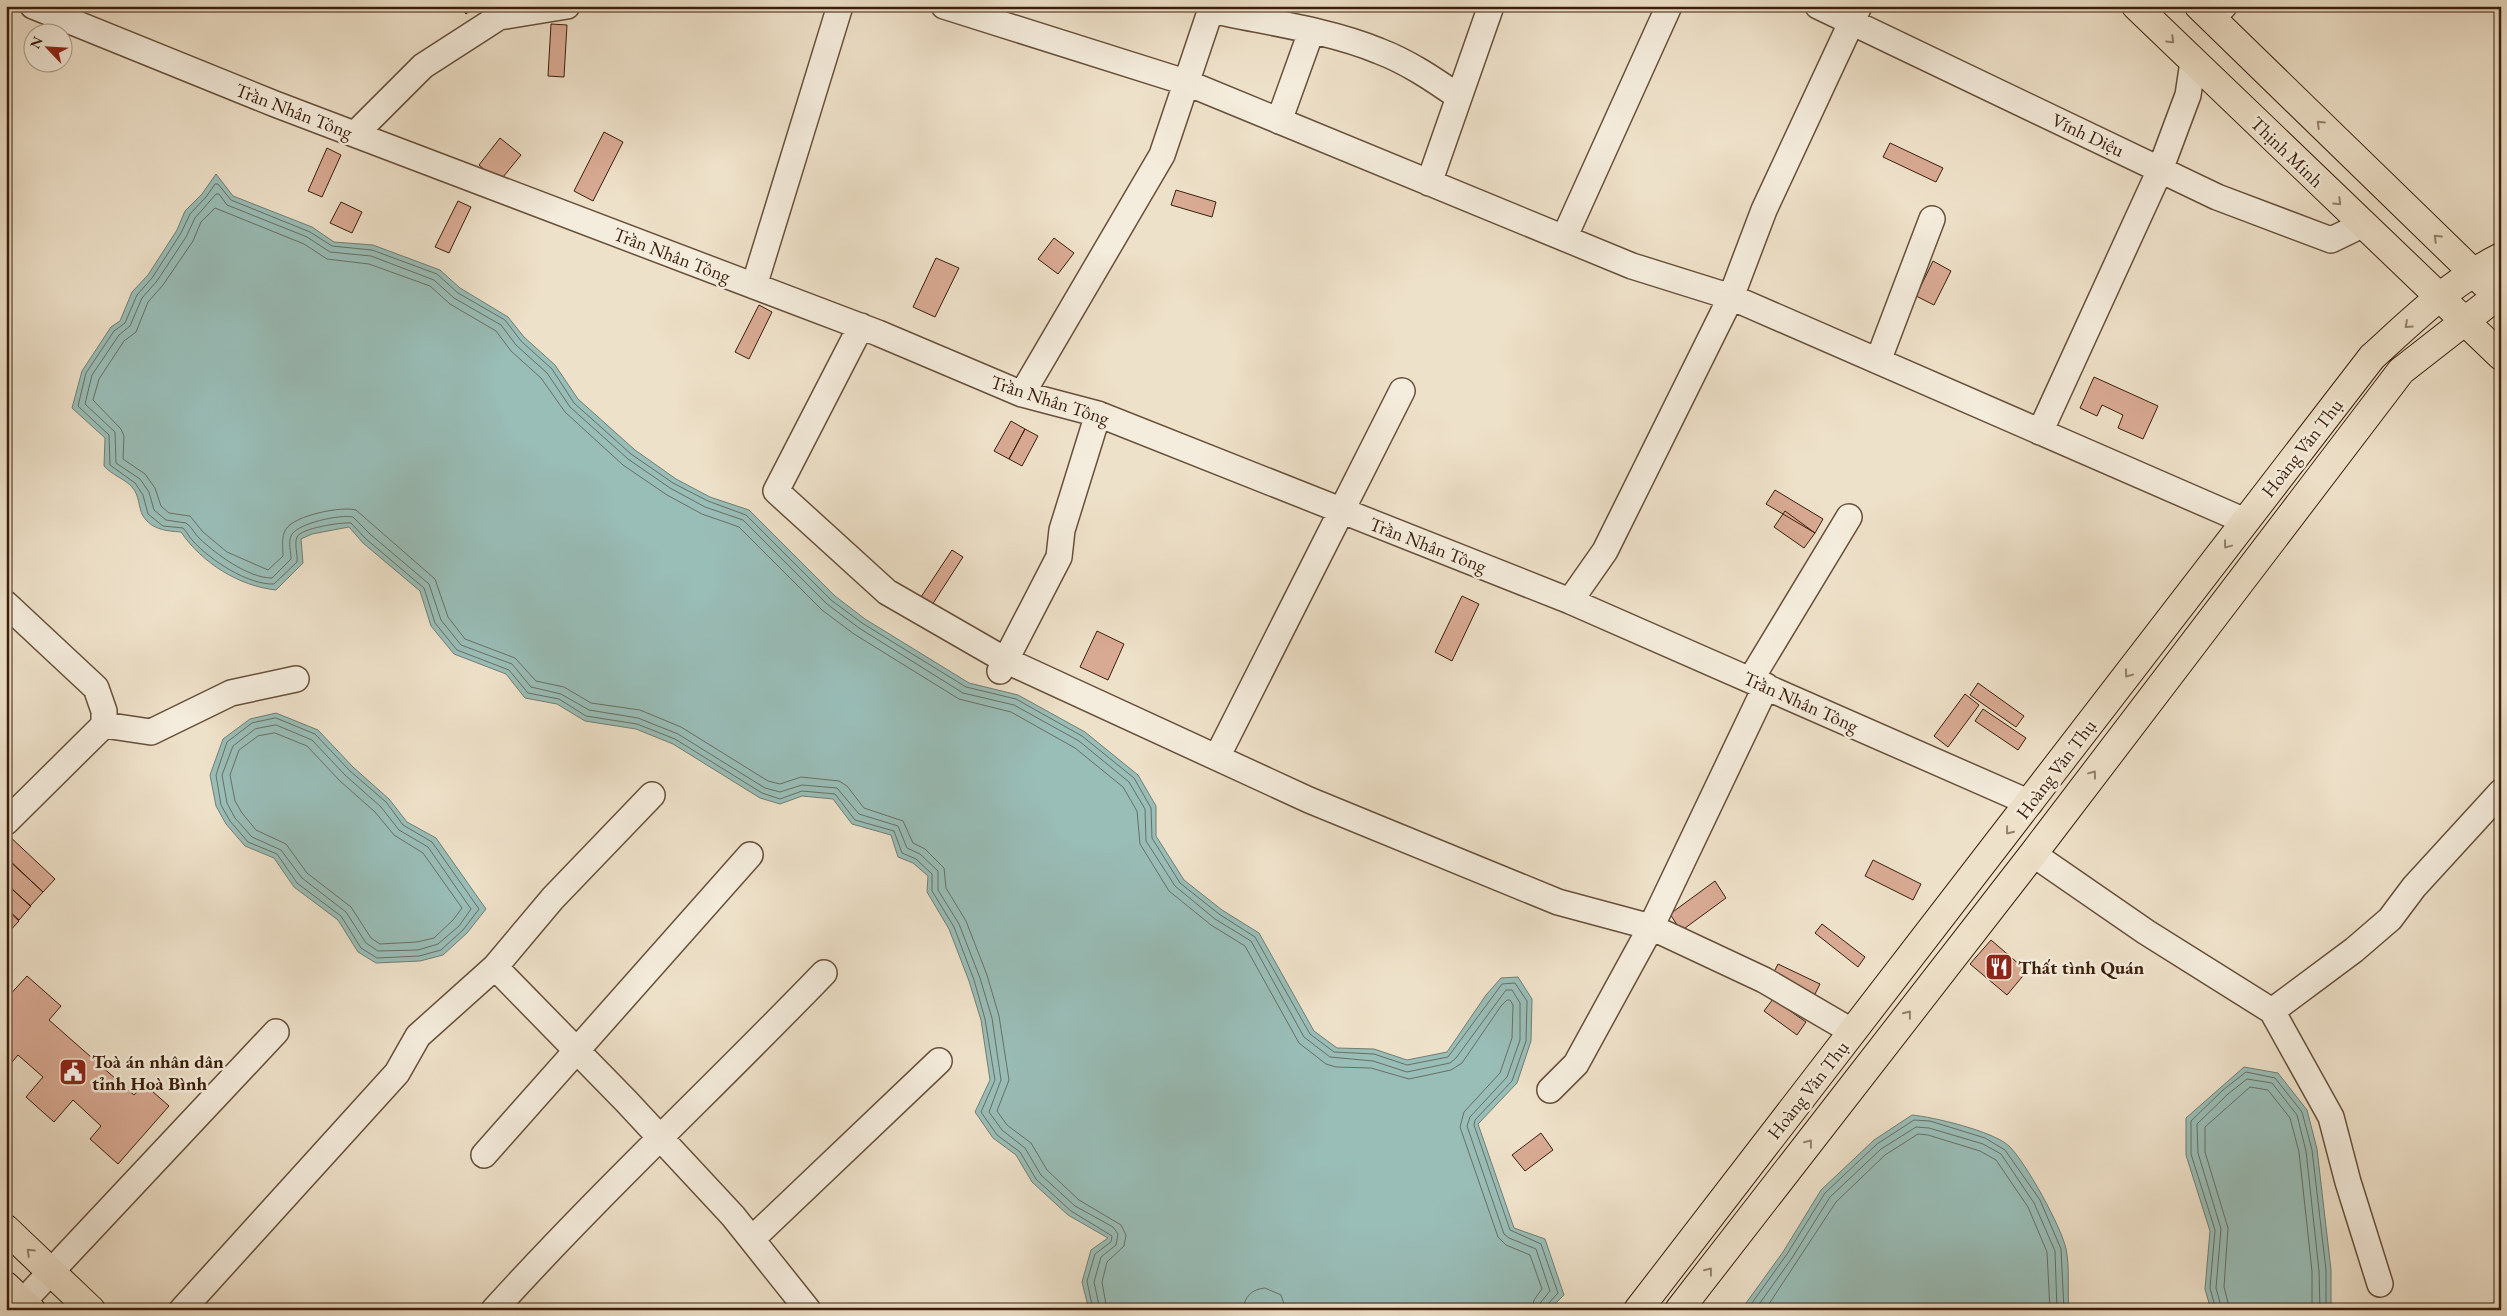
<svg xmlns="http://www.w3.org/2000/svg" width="2507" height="1316" viewBox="0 0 2507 1316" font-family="'EB Garamond',serif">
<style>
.water{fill:#99bdb7;stroke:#737d72}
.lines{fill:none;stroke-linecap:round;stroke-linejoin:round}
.shore{stroke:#6a6e61;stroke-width:1}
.building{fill:#d9aa93;stroke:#3b1e0b}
.minor-casing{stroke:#684f3a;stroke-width:28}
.major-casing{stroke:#3b1e0b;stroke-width:30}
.minor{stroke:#f4ecdc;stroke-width:25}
.major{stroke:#eee1c9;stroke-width:28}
.oneway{stroke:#94806a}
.labels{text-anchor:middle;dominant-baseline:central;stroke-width:5;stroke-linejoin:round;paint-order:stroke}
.street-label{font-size:19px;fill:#3b1e0b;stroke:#f4ecdc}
.poi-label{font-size:19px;font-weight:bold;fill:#3b1e0b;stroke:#f4ecdc;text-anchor:start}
</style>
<rect width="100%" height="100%" fill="#eee1c9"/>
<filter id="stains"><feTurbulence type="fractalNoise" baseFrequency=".004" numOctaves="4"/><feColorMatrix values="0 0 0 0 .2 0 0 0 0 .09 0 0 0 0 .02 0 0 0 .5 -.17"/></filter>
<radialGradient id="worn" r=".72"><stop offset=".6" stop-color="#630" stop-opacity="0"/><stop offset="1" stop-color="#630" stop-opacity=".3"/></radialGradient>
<path class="water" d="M216,174L233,196L312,227L334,242L373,245L440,270L460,288L508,317L524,337L555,365L578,399L635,450L676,479L710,497L749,510L835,596L865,619L969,683L1018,695L1085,732L1138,775L1156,806V836L1184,880L1222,910L1259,933L1314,1031L1337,1048L1374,1049L1407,1060L1447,1052L1486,995L1501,978L1518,977L1532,999L1531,1041L1517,1083L1478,1124L1514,1228L1545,1239L1564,1295L1549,1310H1407L1397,1307L1395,1310H1282L1264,1307L1255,1310H1089L1082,1282L1091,1250L1108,1238L1068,1215L1032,1182L1016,1155L993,1138L975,1112L990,1080L981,1020L969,981L949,929L927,892L928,876L913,863L898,857L891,835L852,824L833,799L802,796L780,804L760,798L673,744L636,729L585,721L557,704L525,698L506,674L454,654L431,626L420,591L363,543L349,527L312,534L301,539L303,563L276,590C239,586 202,563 181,532C167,531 152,530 143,516C138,507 140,496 132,487C125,479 112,475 104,466L105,438L72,408L82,371L111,327L120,321L132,292L148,275L177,230L185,211L202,194Z
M276,713L318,730L353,767L389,799L407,822L436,838L486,909L467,933L443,955L420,961L376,963L358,952L338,920L294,887L274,858L245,846L226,824L216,806L210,775L223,739L250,719Z
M2244,1067L2278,1073L2307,1110L2317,1149L2331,1270V1310H2211L2205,1289L2210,1231L2186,1155V1118Z
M1912,1115C1933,1117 1993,1131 2009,1146C2025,1161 2062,1228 2066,1249C2070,1267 2067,1291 2069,1310H1741L1783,1252L1821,1190L1874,1140Z"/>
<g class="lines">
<path class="shore" d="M276,718L315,734L350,771L386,802L403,825L432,842L479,909L463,930L441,950L419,956L377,958L361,948L341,916L297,883L277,854L248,842L230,821L221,805L216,775L227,742L252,723Z
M276,725L312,740L345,775L381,807L399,830L428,847L471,909L459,926L438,944L418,950L378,951L366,943L346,912L302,878L281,850L252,837L235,818L227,803L222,775L233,746L255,729Z
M275,733L307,746L340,781L375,812L394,835L423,853L462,908L453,920L434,938L417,942L380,944L371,938L351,907L307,873L286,844L256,830L242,813L235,801L230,775L239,750L258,736Z
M1093,1310L1087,1281L1095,1254L1111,1242L1112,1236L1071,1211L1036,1179L1020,1152L997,1135L981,1112L995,1080L985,1019L974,980L954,927L932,891V874L916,859L902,853L894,831L855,820L835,794L802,791L780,799L762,793L675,739L637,724L586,716L559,699L528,693L509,670L457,650L435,623L424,588L366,539L351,523C342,522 301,528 297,537C294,544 298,555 297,562L274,584C248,585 210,560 193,541C189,537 187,532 183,528L163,526L148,514L143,495L135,483L110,465L109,435L78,406L86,373L114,331L125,323L137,295L152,278L181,233L190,214L206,197L215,184H218L231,200L310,232L332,246L372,250L437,274L458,293L505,320L521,341L552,369L574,403L631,454L673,483L708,501L746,515L831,600L862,623L966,687L1016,699L1082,736L1134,778L1151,808L1152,838L1180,883L1219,914L1255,937L1310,1034L1334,1052L1374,1054L1407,1065L1448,1057L1502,984L1515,983L1527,1001L1526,1041L1512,1081L1475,1120L1474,1125L1510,1230L1541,1244L1558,1293L1547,1305L1546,1310
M1100,1310L1094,1282L1101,1257L1116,1245L1118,1234L1113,1227L1075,1206L1041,1175L1025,1148L1002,1130L989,1112L1001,1080L992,1018L980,978L959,924L938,890V871L920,854L907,848L898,826L859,814L837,788L802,785L780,792L765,788L678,734L638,718L589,710L561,694L531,687L512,664L461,645L441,620L429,584L370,534L353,517C342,514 296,523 291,536C288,543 291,552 291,559L272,578C248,578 216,554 199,538C194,533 192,527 186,523L166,520L154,510L149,492L140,479L116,463L115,432L85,404L92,375L119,335L130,326L142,298L157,281L186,237L195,218L216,194H219L227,205L307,237L330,252L371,256L434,280L454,298L501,325L516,345L547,373L570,407L628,459L670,488L705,507L743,520L827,604L859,628L963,693L1014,705L1079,741L1129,782L1145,809L1146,841L1175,886L1215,919L1251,941L1304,1037L1330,1057L1373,1061L1407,1072L1450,1063L1456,1058L1506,990H1512L1520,1003V1040L1507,1077L1470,1117L1467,1126L1504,1234L1509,1238L1536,1249L1550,1291L1541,1302L1539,1310
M1107,1310L1102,1282L1107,1262L1124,1246L1126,1235L1121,1225L1079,1200L1047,1170L1031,1143L1007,1125L997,1111L1009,1080L999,1016L987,975L966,921L946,888L944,868L925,849L913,843L903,821L864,808L847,786L839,781L801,777L780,784L768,781L681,727L640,710L591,703L564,687L536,681L515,658L465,639L448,617L435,579L356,510C342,506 295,515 286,529C281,537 283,547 283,556L268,570L227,552L203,532L190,516L169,513L161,506L155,488L145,474L123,459L124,436L121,429L93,400L99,379L124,341L136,332L148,302L163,285L193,241L201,222L215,208L304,244L327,259L369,264L430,286L450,304L496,331L511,351L541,378L565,412L623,465L667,495L702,514L739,527L822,610L854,634L959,699L1011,712L1075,748L1123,787L1137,811L1140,844L1169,891L1211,925L1245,946L1299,1043L1326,1064L1336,1067L1371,1068L1409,1079L1451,1070L1462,1063L1501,1006L1507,1000H1510L1513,1005L1512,1038L1500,1073L1464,1112L1460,1127L1498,1237L1506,1245L1530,1255L1542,1289L1534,1300L1532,1310
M1243,1310C1244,1297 1252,1289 1265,1288L1281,1295L1286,1310
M1747,1310L1787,1254L1825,1193L1877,1144L1914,1120L1930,1121L1985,1138L2005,1150L2040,1200L2061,1249L2064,1310
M1755,1310L1792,1258L1830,1197L1881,1149L1916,1127L1929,1128L1983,1144L2001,1154L2034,1203L2055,1251L2057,1310
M1765,1310L1836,1202L1885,1155L1918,1134L1928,1135L1980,1151L1996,1160L2028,1207L2047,1252L2050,1310
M2216,1310L2210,1288L2215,1230L2191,1154V1121L2223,1090L2246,1072L2275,1078L2302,1112L2312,1150L2326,1270V1310
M2222,1310L2216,1288L2221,1229L2198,1153L2197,1124L2228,1094L2247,1079L2272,1083L2297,1115L2306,1151L2319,1271L2320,1310
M2230,1310L2224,1287L2228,1228L2205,1152V1127L2250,1087L2268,1090L2290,1118L2299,1152L2312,1271V1310"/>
</g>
<path class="building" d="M460,6H476L466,14Z
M551,24L567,25L564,77L548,76Z
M604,132L623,142L593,201L574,191Z
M500,138L521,155L499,182L479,165Z
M1890,143L1943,168L1936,182L1883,157Z
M327,148L341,155L322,197L308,191Z
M1176,190L1216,202L1212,217L1171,205Z
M458,201L471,207L449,253L435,247Z
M341,202L362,212L352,233L330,223Z
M1054,238L1074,253L1058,274L1038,259Z
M936,258L959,268L935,317L913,307Z
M1933,261L1951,271L1934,305L1916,296Z
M759,305L772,312L749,359L735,352Z
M2094,377L2158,406L2143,439L2118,428L2123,415L2102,405L2097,416L2080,408Z
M1011,421L1025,429L1009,459L994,451Z
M1025,429L1038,436L1022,466L1009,459Z
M1775,490L1823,519L1815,533L1766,504Z
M1785,511L1815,533L1804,548L1774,527Z
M952,550L963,557L930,608L919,600Z
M1462,596L1479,604L1452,661L1435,652Z
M1097,631L1124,644L1108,680L1080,667Z
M1978,683L2024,716L2016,727L1970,695Z
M1965,694L1979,705L1948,747L1934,736Z
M1983,709L2026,738L2018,750L1975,721Z
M7,834L55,879L43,892L6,857Z
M6,858L43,892L30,906L6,883Z
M1873,860L1921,884L1913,900L1865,876Z
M1715,881L1726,898L1681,931L1670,914Z
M6,884L31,906L19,920L6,908Z
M6,909L19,921L7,934L6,933Z
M1822,924L1865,957L1858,967L1815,933Z
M1991,940L2027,971L2007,995L1970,964Z
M1778,964L1820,984L1812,1000L1770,980Z
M27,976L61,1006L49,1020L134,1095L144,1084L169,1106L118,1164L90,1139L101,1126L73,1100L54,1122L26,1097L43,1077L18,1055L8,1067L6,1066V999Z
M1773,999L1806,1022L1797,1035L1764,1011Z
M1541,1133L1553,1150L1525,1171L1512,1155Z"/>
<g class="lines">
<defs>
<path id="minor" d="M33,6L275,104L878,333L1022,394L1098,414L1570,601L2030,803
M944,6L1185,82L1632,266L1731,297L2245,521
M1818,6L2217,197L2331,240L2362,225
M1211,10C1265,22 1328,30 1379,51C1408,62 1433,79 1459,97
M2212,19L2224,6
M1279,121L1311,32
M355,134L423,66L499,17L567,6
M1429,183L1491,6
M1564,238L1669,6
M754,286L840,6
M861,326L776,491L887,592L1005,660L1309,800L1558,902L1651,927L1764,980L1853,1032
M1878,361L1932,219
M1022,394L1162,155L1212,6
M2040,432L2160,170L2188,95L2193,62
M1570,601L1605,551L1731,297L1764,210L1859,6
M6,604L96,688L104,711V725L6,822
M1000,671L1059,557L1062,530L1098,414
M1751,679L1849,517
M104,725L151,732L231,693L296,679
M1217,757L1402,391
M2033,854L2146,932L2272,1011L2331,1117L2348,1182L2380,1284
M495,967L626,1101L733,1216L808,1310
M2272,1011L2354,950L2390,919L2414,887L2501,792
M1550,1090L1576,1064L1651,927L1766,686
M484,1155L750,855
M752,1239L939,1061
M15,1310L276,1032
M182,1310L397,1073L418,1036L495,967L553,898L652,795
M494,1310C600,1193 715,1086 824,973"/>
<path id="major" d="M2136,6L2501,356
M2199,6L2484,283
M6,1229L91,1310
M6,1286L31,1310
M1638,1310L2372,357C2413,320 2451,282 2501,257
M1679,1310L2033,854L2401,371L2501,293"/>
</defs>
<use href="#minor" class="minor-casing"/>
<use href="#major" class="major-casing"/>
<use href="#minor" class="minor"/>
<use href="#major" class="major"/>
</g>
<defs><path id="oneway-chevron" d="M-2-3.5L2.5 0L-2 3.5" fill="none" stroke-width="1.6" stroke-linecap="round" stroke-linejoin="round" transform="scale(1.25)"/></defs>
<g class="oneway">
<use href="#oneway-chevron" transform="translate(2171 40) rotate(44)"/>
<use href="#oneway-chevron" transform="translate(2320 124) rotate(-136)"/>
<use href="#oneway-chevron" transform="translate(2338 202) rotate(44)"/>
<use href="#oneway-chevron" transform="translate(2437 238) rotate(-136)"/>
<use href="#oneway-chevron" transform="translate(2408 325) rotate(138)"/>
<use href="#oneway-chevron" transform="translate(2227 545) rotate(127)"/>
<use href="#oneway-chevron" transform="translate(2128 674) rotate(127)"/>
<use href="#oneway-chevron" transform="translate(2093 774) rotate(-53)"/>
<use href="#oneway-chevron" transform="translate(2009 831) rotate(128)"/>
<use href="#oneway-chevron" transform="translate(1908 1014) rotate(-52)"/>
<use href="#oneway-chevron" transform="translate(1809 1143) rotate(-52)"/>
<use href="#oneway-chevron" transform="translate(30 1252) rotate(-136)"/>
<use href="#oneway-chevron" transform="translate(1709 1271) rotate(-52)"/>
</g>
<defs>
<symbol id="restaurant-square" viewBox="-11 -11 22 22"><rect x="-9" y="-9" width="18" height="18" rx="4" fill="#8f2418" stroke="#f4ecdc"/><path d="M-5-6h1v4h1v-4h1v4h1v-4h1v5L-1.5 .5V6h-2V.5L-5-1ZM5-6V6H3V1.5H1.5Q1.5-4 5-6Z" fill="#fff"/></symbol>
<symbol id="civic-square" viewBox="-11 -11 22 22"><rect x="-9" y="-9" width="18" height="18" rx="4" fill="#8f2418" stroke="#f4ecdc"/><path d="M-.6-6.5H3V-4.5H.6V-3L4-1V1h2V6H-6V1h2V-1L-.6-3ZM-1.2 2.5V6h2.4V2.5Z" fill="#fff"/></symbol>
</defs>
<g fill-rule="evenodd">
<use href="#restaurant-square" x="1983" y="951" width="32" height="32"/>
<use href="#civic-square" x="57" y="1056" width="32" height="32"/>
</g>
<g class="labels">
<g class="street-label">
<text transform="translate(294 111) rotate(21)">Trần Nhân Tông</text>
<text transform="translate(2088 135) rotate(25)">Vĩnh Diệu</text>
<text transform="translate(2287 152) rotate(44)">Thịnh Minh</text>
<text transform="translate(672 255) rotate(21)">Trần Nhân Tông</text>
<text transform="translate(1050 400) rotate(18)">Trần Nhân Tông</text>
<text transform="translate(2302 448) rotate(-52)">Hoàng Văn Thụ</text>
<text transform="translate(1428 545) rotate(21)">Trần Nhân Tông</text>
<text transform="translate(1801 702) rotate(24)">Trần Nhân Tông</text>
<text transform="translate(2056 769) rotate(-53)">Hoàng Văn Thụ</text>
<text transform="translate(1808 1090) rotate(-52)">Hoàng Văn Thụ</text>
</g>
<g class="poi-label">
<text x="2018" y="967">Thất tình Quán</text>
<text x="92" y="1061">Toà án nhân dân<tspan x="92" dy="22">tỉnh Hoà Bình</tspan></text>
</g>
</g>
<rect width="2507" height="1316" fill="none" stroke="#eee1c9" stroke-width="25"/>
<rect x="8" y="8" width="2492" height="1301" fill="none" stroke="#3b1e0b" stroke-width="2.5"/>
<rect x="12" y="12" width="2482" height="1291" fill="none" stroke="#3b1e0b"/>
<g transform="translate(48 48) rotate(295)"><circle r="24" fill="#f4ecdc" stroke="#aa9a88"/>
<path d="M0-4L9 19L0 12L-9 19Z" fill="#8f2418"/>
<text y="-8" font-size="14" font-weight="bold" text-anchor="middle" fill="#3b1e0b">N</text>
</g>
<rect width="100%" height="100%" filter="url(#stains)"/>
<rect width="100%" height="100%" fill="url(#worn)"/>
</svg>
